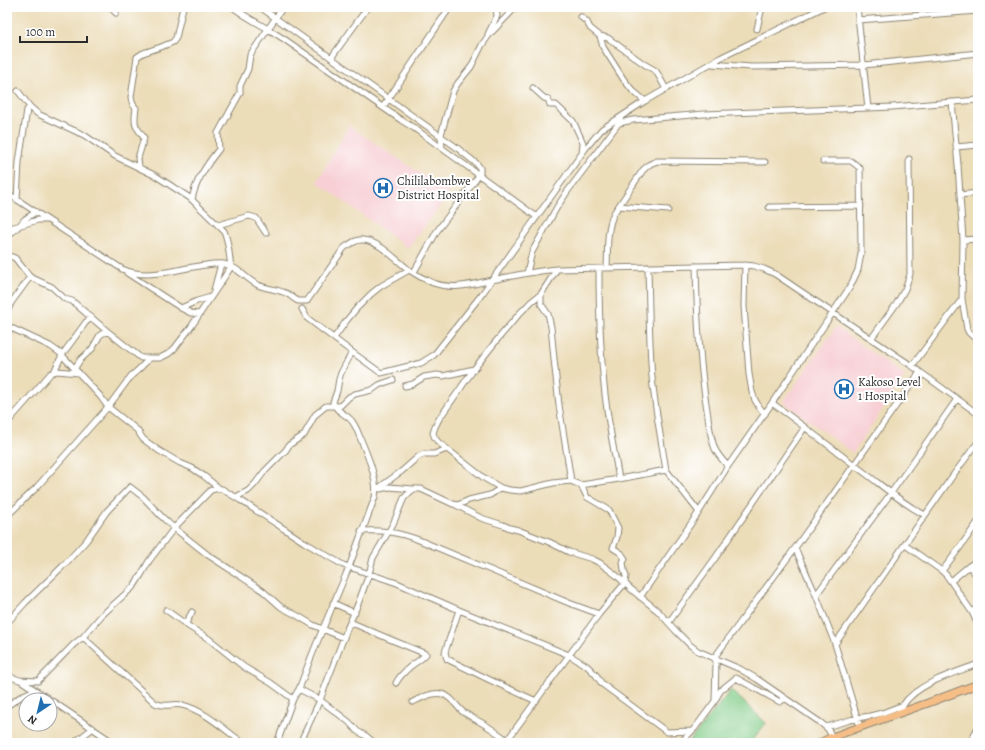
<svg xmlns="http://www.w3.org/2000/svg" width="985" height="750" viewBox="0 0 985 750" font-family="Alegreya,serif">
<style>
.built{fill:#f7cfd4}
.pitch{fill:#83cc88;stroke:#577c5a}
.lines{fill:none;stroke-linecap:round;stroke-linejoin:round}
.minor-casing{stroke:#8c8472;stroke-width:7}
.highway-casing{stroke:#8c8472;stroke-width:9}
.minor{stroke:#fff;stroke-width:5}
.highway{stroke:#f6be87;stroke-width:7}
.labels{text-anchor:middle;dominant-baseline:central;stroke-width:4;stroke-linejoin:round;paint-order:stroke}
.poi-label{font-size:12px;fill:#2b2b2b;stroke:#fff;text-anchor:start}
</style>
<rect width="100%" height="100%" fill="#fff"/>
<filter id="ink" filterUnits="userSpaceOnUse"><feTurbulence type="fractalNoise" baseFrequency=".025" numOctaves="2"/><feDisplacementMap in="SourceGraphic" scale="8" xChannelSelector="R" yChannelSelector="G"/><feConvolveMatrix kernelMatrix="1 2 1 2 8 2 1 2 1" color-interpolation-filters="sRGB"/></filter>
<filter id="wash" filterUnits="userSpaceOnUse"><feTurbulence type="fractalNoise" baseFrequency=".012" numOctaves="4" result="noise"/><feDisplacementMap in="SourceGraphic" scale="16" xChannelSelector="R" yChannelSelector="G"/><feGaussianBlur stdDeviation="0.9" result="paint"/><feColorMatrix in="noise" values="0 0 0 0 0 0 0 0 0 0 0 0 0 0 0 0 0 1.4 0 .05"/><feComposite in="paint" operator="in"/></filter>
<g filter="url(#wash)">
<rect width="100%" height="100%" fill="#ecddb9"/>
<path class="built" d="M349,126L450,193L408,248L317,182Z
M836,327L905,376L853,453L783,402Z"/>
<path class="pitch" d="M731,690L766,723L750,743H688Z"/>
</g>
<g filter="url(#ink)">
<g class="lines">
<defs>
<path id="minor" d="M110,7L116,13
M260,7L456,147L477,164L480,168V174L437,231L414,272
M283,7L268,29L284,39L401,120L414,128L537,217
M857,7L868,108L892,107L978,100
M581,17L587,22L590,28L600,36L603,47L624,80L633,91L645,101
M858,20L978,11
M757,29L762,7
M488,34L497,16L496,7
M600,36L608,38L644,64L656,71L666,89
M331,58L368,7
M712,64L751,67L808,66L864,65L978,53
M533,88L544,98L548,99L550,105H556L573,121L583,143L582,153
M383,107L450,7
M619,123L633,120L704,114L868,108
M442,147L441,138V135L453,91L458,83L471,67L482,45L489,35L511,12L515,7
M956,147L978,145
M139,167L138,158L144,138C142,134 138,130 136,126C134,121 135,114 136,108C132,105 132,102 131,97L137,57L143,53L161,47L173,42L176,38L183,7
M7,193L122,269C148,281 179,268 206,265C212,264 218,263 224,264C237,266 247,280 258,285C267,289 278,289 288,294C291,296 294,299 298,301C300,301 304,301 307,301L344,248C350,244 356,239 363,240C379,241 396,260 409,270C415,274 426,280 433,283C456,291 475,283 497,279C517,275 537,271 557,269L745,265L754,266L764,269L775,274L912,366L978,414
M960,195L978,193
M17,200L19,162L27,110L30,107
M192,200C195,181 207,164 219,149L218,133L240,93V86L248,69L250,55L268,29C256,22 244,16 233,7
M619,206L668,210
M769,207L861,206
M218,225L249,216L256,218L266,233
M7,229L38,220H47
M7,237L19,226L25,219L36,212
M963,240L978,239
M7,255L15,258L30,277L52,287L65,299L72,301L107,331L141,358H160L168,354L174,349L191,327L231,267C229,255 229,242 224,231L190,198L156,176L115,156L84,135L38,114L30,107L18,91
M745,265L744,306L749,374L752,392L755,400L759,407L765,414
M696,266C697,315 699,362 707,410C709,423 710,437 715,449C718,455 723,461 728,466
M648,267C649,304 649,341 652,377C655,408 661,439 666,470
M607,268C608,250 606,230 614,213L643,170L650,164L657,161L765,162
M557,269L541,294V304L548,314L551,327L554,359L559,405L571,481L575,483L581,485L619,479
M599,269C599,311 600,352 605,394C608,422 614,450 619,479L666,470L699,512
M127,273L181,308L191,313L199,314
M527,273L532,252L557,207L567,192L621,120
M214,290L221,264
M541,294L532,301L520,313L497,340L474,369L439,419L435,427L433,433L435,438L438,442L484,478L501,488L510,490L521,491L553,483L571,481
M962,299L967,329L969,333L978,341
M181,308L197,301L211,297
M7,312L11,303L30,277
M7,326L50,346L60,353L100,396L108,407L36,488L7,516
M334,338L347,320L357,308L371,294L381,286L409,270
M871,339L897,303L905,289L910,274L909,159
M352,352L381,373L421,363L434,355L482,294L585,149L602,129L645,101L720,58L824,7
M150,358L137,371L131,376L108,407L137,430L143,439L158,450L180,463L192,468L204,476L220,489
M912,366L962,299L963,240L958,165L952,102
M75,368L80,360L92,349L100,335L107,331
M54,372L62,355L86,322L92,318
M405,386L413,384L424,377L437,375L443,376L474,369
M772,403C804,426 834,450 865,473C885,488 903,504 925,515
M7,423L51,373L57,371L79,373
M377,489L402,471L419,456L424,454H434L447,449
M380,489L389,487L413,489
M236,497L248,491L255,484L264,472L286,450L289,445L304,435L315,415L326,406H340L349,397L355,394L372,390L379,385L384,383L393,380
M456,505L481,518L503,525L510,528L518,530L549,542L569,552L592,559L600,563L616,575L632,590L658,611L676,631L690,645L698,651L740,669L757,679L821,723L828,729L832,737
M361,531C384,530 397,532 419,540L569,603L599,614
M905,545L942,571L947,576L972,612L978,625
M795,548L816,595L835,644L860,727
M969,566L978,577
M942,571L958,550L978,522
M951,581L969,566L978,560
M816,595L891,493L957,399
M640,597L699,512L728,466L772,403L850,287L858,270L861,253L860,168L851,161H823
M333,603L355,613
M166,610L187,625
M459,610L445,652L446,656L447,659L490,680L536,701
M192,612L186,623L188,626L209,639L244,667L271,683L293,699
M972,612L978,608
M350,622L387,638L426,654C420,661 417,661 411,666C405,671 399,677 396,683
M669,622L716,557L805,427
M7,623L25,603L66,563L86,541L107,511L130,487L143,497L161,516L174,528L208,555L263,591L281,607L298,616L313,625L344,638
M83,637L155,703C164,708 173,703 182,705C204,710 225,730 243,743
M835,644L954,474L978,442
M7,676L20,680L55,703L114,743
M20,680L38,681L74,644L83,637L101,616L134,586L141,575L149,561L174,528L211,490L215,489H222L240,500L304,542L343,565L397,583L459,610L569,655L587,666L596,675L602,684L667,732L692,731
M299,689L320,700L349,722L357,731L366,736L374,743
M715,700L721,690L736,678L780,702L785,698
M413,702C421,698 432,692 442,694C451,696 456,706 463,712C469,716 475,719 482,723C491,728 499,734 507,740
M7,706L23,695L35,690
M900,713C902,707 905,701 910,697C926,681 957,672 978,664
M826,727L857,718L870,716L882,713L903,705
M74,743L93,728
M277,743L293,699L299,689L310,660L316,645L349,567L375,497C379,478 364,448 357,430C355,426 353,421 349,418C342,412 336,411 333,402L337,391L339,379L341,373L352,352L307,318L302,309
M300,743L320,700L328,679L347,629L358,604L369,574L373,558L393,524L404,498L410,492L414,489H421L453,504L458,505L469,500L490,495L501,488
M500,743L507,740L511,735L599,614L625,583L626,576L624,570L623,562L625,559L621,553L613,548L617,537L618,528L609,510L587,497L581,485
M680,743L695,728L715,701L716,661L714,658L795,548L920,372
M972,743L973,738L978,727"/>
<path id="highway" d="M820,743L832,737L928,703L978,684"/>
</defs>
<use href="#minor" class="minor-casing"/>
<use href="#highway" class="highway-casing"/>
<use href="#minor" class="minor"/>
<use href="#highway" class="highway"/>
</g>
</g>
<defs>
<symbol id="hospital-ring" viewBox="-11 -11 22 22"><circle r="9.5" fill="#fff" stroke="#1f6fb2" stroke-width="1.5"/><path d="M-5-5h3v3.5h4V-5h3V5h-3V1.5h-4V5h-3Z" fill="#1f6fb2"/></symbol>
</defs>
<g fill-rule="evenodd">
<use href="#hospital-ring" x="372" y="177" width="22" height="22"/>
<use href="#hospital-ring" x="833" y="378" width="22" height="22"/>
</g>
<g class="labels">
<g class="poi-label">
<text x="397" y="181">Chililabombwe<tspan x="397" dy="14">District Hospital</tspan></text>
<text x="858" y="382">Kakoso Level<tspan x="858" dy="14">1 Hospital</tspan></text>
</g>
</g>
<rect width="985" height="750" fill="none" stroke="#fff" stroke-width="24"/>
<g transform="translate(38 712) rotate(215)"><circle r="19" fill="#ffffff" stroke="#aaaaaa"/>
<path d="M0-3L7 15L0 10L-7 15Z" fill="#1f6fb2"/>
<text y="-6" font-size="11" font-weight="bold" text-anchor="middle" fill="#2b2b2b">N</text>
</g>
<path d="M20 36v6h67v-6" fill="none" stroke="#2b2b2b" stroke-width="2"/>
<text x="26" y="36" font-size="12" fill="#2b2b2b" stroke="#ffffff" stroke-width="3" paint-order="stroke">100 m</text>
</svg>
